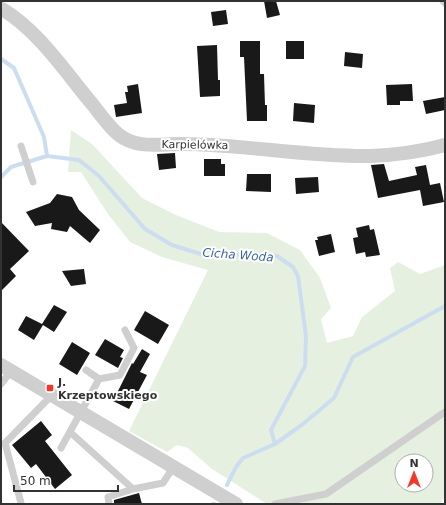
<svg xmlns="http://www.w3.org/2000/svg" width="446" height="505" viewBox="0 0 446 505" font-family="'DejaVu Sans',sans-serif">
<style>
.green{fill:#e6f0e0;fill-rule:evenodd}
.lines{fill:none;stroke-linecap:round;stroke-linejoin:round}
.stream{stroke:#ccddf0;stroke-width:4}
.building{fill:#191919}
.lane{stroke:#cfcfcf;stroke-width:7}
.street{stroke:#cfcfcf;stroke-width:14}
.poi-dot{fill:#f3382a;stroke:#fff;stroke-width:1.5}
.labels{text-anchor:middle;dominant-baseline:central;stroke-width:4;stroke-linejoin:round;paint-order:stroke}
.street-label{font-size:11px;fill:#323232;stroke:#fff}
.poi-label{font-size:11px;font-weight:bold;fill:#323232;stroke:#fff;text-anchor:start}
.water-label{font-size:12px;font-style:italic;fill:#38679d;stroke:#fff}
</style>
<rect width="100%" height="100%" fill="#fff"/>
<path class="green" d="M71,130L92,144L142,198L176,215L219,232L267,233L300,250L320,278L331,308L321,319L327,343L353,336L362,317L395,291L390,268L398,262L420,274L445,265V495L441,504H267L212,469L188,448L177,445L167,452L129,431L208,270L162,257L130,242L108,214L81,172H68ZM402,461H426V485H402Z"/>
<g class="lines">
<path class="stream" d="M1,59L14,68L44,137L47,156
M1,177L11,167L47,156L79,160L99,176L145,229L172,245L207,256L251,254L277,256L293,267L298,276L306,336L305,366L271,430L275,444L303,424L334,398L353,357L445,306
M227,485L236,467L243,458L275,444
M213,504H214"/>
</g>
<path class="building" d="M264,1H276L280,15L267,18Z
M226,10L228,24L213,26L211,12Z
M240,41H260V74H264L265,105H267V121H247L244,57H240Z
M286,41H304V59H286Z
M217,45L218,80H220V96L200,97L197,46Z
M345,52L363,54L362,68L344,66Z
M138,84L142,113L116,117L114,105L127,103L125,92H128L127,86Z
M412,84L413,101H400V105H387L386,85Z
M445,97V110L426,114L423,101Z
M294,103L315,105L314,123L293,121Z
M175,153L176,168L159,170L157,154Z
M204,159H221V164H225V176H204Z
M384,164L389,181L417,175L415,167L426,165L430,185L440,183L444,202L423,206L420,190L378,198L371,165Z
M247,174H271V192L246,191Z
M318,177L319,192L296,194L295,178Z
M57,194L72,197L79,210L100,230L90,243L70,226L67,232L51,229L52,223L35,226L26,212L50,203Z
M1,222L29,251L10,269L16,276L1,291Z
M369,225L370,230L374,229L380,255L366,257L365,252L356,254L353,238L358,237L356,228Z
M331,234L335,252L319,256L315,240H318L317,237Z
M84,269L86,284L71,286L62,271Z
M54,305L67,312L54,332L43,325L34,340L18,330L26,316L42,324Z
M145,311L169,325L158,344L134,330Z
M105,339L124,350L120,357L123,358L118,368L95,355Z
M72,342L90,353L77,375L59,364Z
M142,349L150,354L140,372L147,375L129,409L113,401L132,363L133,364Z
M41,421L52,435L45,441L72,475L55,489L36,464L31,468L12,445Z
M139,493L142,504H114V500Z"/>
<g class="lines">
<path class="lane" d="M443,1L445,3
M21,146L33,182
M86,370L99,379L120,375L134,348L125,330
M1,384L11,371
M70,432L133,489L108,497L109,504
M61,448L99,379
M133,489L163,483L174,466
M21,503L5,443L52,395
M275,504L326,494L445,412"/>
<path class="street" d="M2,9C38,30 66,73 93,105C101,115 109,127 119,135C137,149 159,144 180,144C243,144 307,157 370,156C396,155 420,152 445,145
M1,365L236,504"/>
</g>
<rect class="poi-dot" x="46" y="384" width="8" height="8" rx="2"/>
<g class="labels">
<g class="street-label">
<text transform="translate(195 145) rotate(1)">Karpielówka</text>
</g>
<g class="poi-label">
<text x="58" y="382">J.<tspan x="58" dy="13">Krzeptowskiego</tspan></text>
</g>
<g class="water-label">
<text transform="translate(238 255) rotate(4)">Cicha Woda</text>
</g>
</g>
<rect width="446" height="505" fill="none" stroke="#323232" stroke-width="4"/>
<g transform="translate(414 473)"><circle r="19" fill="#ffffff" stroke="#adadad"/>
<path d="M0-3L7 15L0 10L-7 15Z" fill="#f3382a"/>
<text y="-6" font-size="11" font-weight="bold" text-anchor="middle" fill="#323232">N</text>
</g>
<path d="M14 485v6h104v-6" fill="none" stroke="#323232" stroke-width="2"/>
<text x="20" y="485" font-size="12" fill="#323232" stroke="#ffffff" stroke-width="3" paint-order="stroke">50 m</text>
</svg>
